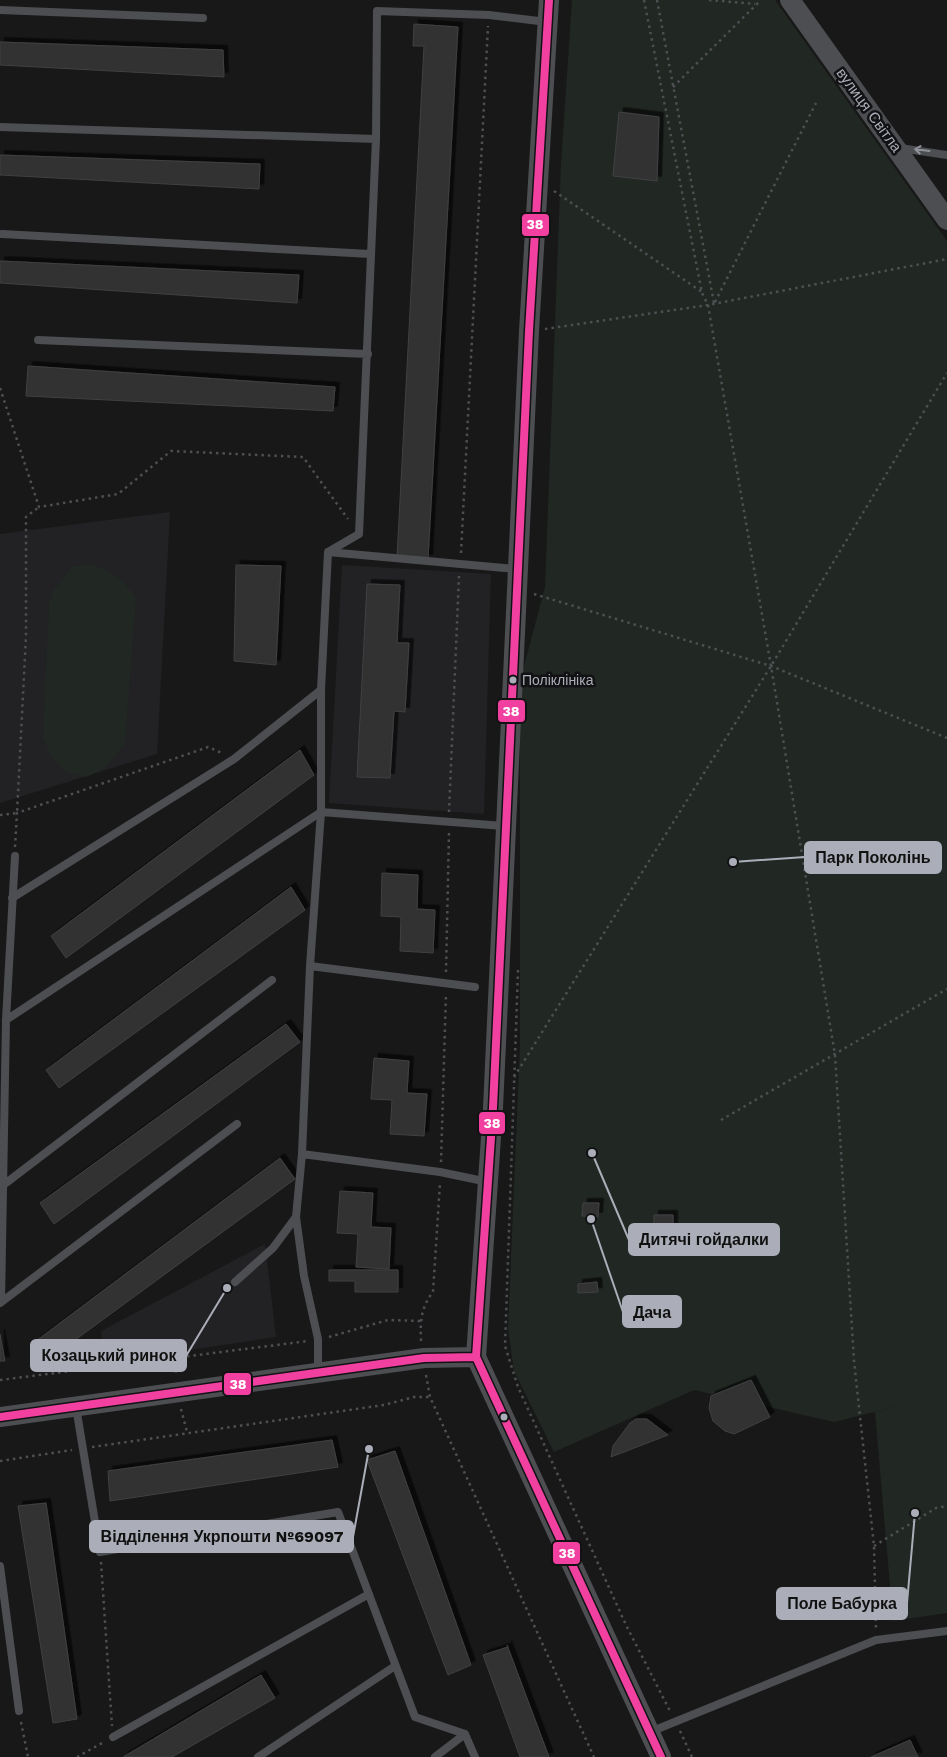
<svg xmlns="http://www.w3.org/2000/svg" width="947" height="1757" viewBox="0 0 947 1757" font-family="'Work Sans',sans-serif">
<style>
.built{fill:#222224}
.green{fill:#212722}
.building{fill:#313132;stroke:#414144;filter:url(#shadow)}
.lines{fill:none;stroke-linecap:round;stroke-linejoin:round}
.path{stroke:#4e4f52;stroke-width:2.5;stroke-dasharray:2.5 4;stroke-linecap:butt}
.service{stroke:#4d4e51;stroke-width:8}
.tertiary{stroke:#4d4e51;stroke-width:20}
.bus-1-casing{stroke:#121214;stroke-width:11}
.bus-1{stroke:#f240a1;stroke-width:8}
.oneway{stroke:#8f9199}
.bus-dot{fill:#abaeb8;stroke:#121214;stroke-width:2}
.labels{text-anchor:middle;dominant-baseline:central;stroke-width:5;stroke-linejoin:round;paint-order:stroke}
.bus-label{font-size:14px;fill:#abaeb8;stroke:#121214;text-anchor:start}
.street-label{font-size:15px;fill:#abaeb8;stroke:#121214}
.leader{fill:none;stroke:#abaeb8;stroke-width:2}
.callout-dot{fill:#abaeb8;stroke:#121214;stroke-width:2}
.callout{fill:#abaeb8;stroke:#abaeb8;stroke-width:2}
.callout-label{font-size:16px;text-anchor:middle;font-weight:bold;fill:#111}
.line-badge{stroke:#121214;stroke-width:2}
.badge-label{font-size:14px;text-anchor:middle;font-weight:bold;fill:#fff}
</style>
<defs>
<filter id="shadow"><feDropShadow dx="4.5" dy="-4.5" stdDeviation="0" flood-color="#0009"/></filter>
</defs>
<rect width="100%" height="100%" fill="#181818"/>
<path class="built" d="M170,512L157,754L0,803V534Z
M342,565L491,574L484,814L329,803Z
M265,1244L276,1337L104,1363L101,1331Z"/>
<path class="green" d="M572,0H775L947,241V1613L893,1621L875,1412L918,1401L834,1422L694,1390L554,1452L514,1371L508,1329L520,1044V681L545,587L561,164Z
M94,565C113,571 125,582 136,598L125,744L104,769L86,777L66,772L52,758L43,738L49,603L53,591L73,566Z"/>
<path class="building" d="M414,24L458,27L428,559L397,557L424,46H413Z
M0,42L223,50L224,77L0,65Z
M619,112L659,117L657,181L613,176Z
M0,155L260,164L259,189L0,175Z
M0,261L299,275L297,303L0,283Z
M28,366L335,387L333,411L26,396Z
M236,565L281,566L276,665L234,661Z
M367,584L400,585L397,643H409L405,712L394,711L390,778L357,777Z
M300,750L314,775L66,958L51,936Z
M382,873L418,875L417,909L435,910L433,953L400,951L401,917L381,916Z
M291,887L305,910L59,1088L46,1070Z
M286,1024L300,1042L54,1224L40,1203Z
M374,1058L409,1061L407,1093L427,1094L424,1136L390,1134L392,1100L371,1099Z
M280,1158L295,1179L49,1359L36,1341Z
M340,1191L373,1193L371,1227L391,1228L389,1269L356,1267L358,1234L337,1233Z
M583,1203H599L598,1217L582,1216Z
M654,1215H673V1239H654Z
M329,1270H398V1292H355V1281H329Z
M597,1282L598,1292L578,1293V1284Z
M0,1334L5,1361H0Z
M751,1380L770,1417L734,1434L725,1431L713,1421L709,1408L711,1396Z
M636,1419H647L668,1435L611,1457L613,1446L630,1423Z
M332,1440L338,1467L110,1501L108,1471Z
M395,1451L471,1665L448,1675L367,1460Z
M46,1503L77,1719L53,1723L18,1506Z
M507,1645L549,1757H520L483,1655L508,1647Z
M261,1675L275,1698L172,1757H123Z
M910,1740L918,1757H871Z"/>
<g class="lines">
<path class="path" d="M644,0L702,293L708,305L771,666L835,1055L854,1361L874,1546L876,1629
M657,0L714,303
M709,0L755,4
M673,87L761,0
M554,191L702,292
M715,302L816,103
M545,329L708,305L947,259
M0,388L39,507L118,494L171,451L303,457L348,519
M461,553L488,26
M534,594L771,666L947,738
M449,812L459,576
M0,815L17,813L26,636V517L39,507
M15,847L17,813L208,747L222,753
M518,970L505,1346L518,1387L626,1625L671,1713
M446,972L449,833
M514,1077L771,666L947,373
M721,1120L947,989
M441,1162L446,993
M329,1337L388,1320L420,1321
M421,1341C420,1322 421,1307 433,1292L440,1183
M175,1357L176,1374
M426,1375L430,1397L594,1757
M0,1380L308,1341
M181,1409L187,1432
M92,1447L384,1405L414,1397H430
M0,1461L72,1450
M874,1546L936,1508L947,1506
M101,1562L112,1726
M21,1722L28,1757
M680,1731L692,1757
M77,1757L104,1742"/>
<path class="service" d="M0,10L203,18
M0,127L376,139
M900,148L947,155
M2,234L370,254
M38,340L368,354
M516,569L328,552L359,534L376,139L377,11L489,15L547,22
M12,898L234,759L321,690
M310,966L475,987
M6,1020L321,812V690L328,552
M302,1154L440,1172L488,1182
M2,1186L272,980
M235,1282L273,1248L296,1217
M1,1302L6,1020L15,856
M0,1303L237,1124
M318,1371V1339L304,1276L296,1217L302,1154L310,966L321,812L504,826
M76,1407L100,1552L338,1512L415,1717L465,1734L475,1757
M0,1566L19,1711
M650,1732L876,1640L947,1631
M113,1737L369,1594
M258,1757L395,1666
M435,1757L465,1734"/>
<path class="tertiary" d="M549,0L529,331L493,1108L476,1357L661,1757
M790,0L947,220
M0,1417L424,1358L476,1357"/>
<defs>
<path id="bus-1" d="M549,0L529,331L493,1108L476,1357L661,1757
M0,1417L424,1358L476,1357"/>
</defs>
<use href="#bus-1" class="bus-1-casing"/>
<use href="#bus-1" class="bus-1"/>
</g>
<defs><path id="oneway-shaft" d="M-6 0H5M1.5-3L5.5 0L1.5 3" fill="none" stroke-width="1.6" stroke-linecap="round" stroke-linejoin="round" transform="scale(1.25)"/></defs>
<use class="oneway" href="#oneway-shaft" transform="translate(922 150) rotate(-173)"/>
<g class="bus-dot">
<circle cx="513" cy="680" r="4.5"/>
<circle cx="504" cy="1417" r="4.5"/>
</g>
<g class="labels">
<g class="bus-label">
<text x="522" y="680">Поліклініка</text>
</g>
<g class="street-label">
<text transform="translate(869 110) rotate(54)">вулиця Світла</text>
</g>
</g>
<path class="leader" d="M733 862L805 857M592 1153L629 1240M591 1219L623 1312M227 1288L186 1356M369 1449L353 1537M915 1513L907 1603"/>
<g class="callout-dot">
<circle cx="733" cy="862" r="5"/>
<circle cx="592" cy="1153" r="5"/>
<circle cx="591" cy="1219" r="5"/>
<circle cx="227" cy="1288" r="5"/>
<circle cx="369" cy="1449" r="5"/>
<circle cx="915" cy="1513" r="5"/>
</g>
<g class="callout">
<rect x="805" y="842" width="136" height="31" rx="5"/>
<rect x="629" y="1224" width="150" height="31" rx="5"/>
<rect x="623" y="1296" width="58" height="31" rx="5"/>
<rect x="31" y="1340" width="155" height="31" rx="5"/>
<rect x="90" y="1521" width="263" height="31" rx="5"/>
<rect x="777" y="1588" width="130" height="31" rx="5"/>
</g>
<g class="callout-label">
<text x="873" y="863">Парк Поколінь</text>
<text x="704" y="1245">Дитячі гойдалки</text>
<text x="652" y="1318">Дача</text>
<text x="109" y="1361">Козацький ринок</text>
<text x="222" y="1542">Відділення Укрпошти №69097</text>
<text x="842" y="1609">Поле Бабурка</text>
</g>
<g class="line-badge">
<rect x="521" y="213" width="29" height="24" rx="5" fill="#f240a1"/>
<rect x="497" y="699" width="29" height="24" rx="5" fill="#f240a1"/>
<rect x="478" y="1111" width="28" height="24" rx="5" fill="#f240a1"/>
<rect x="223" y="1372" width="29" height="24" rx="5" fill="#f240a1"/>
<rect x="552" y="1541" width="29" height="24" rx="5" fill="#f240a1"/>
</g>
<g class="badge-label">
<text x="535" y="229">38</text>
<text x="511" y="716">38</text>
<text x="492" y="1128">38</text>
<text x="238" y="1389">38</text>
<text x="567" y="1558">38</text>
</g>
</svg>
